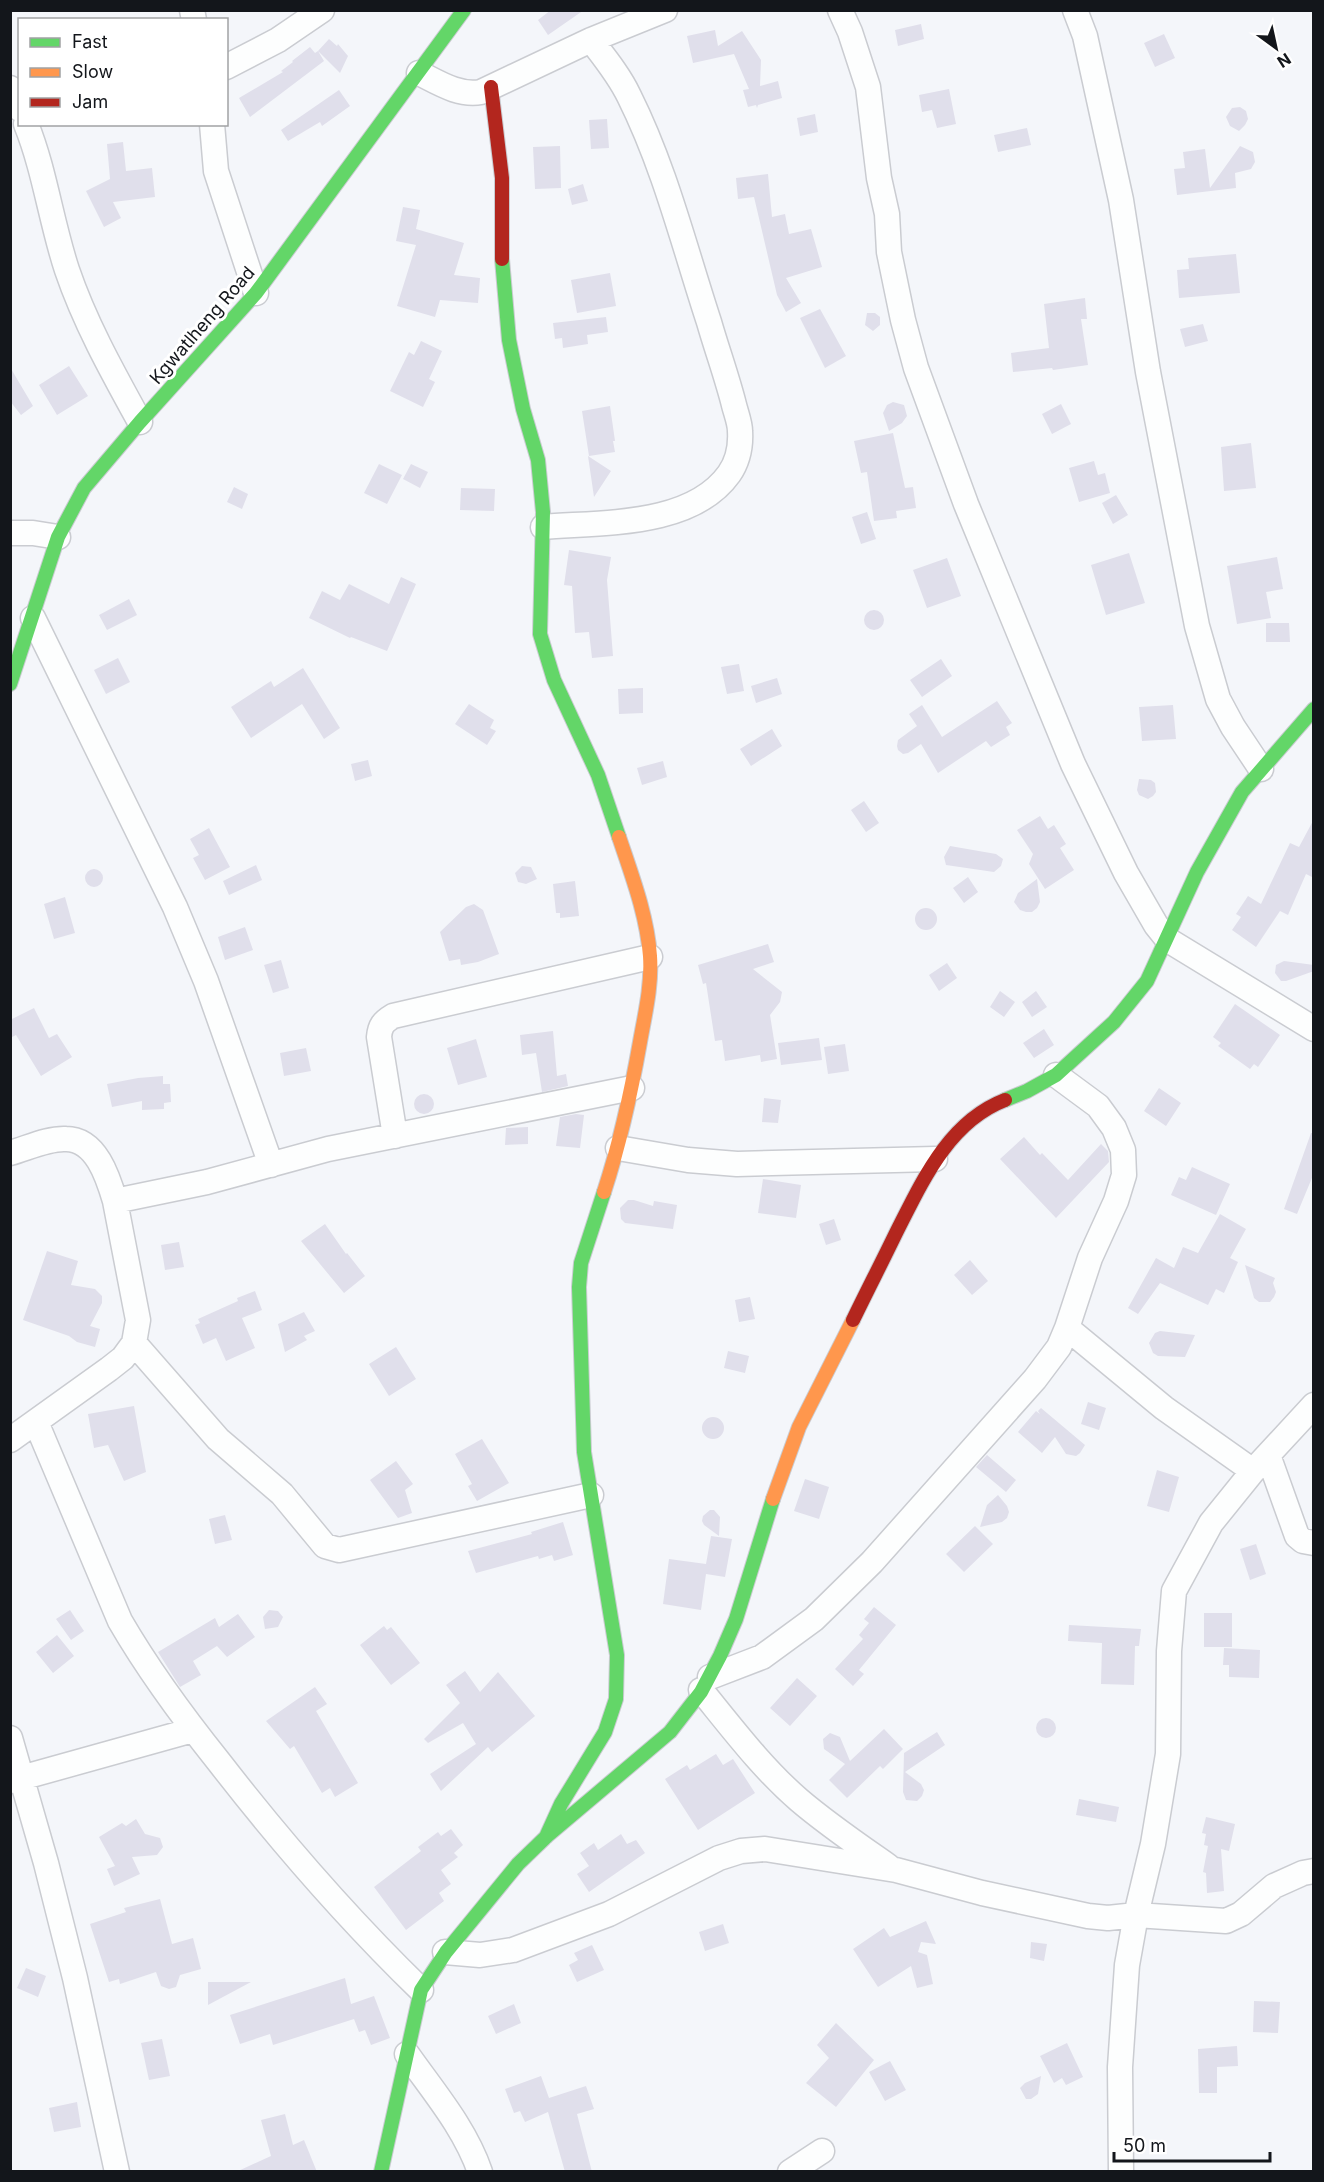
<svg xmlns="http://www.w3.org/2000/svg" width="1324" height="2182" viewBox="0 0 1324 2182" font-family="Inter,sans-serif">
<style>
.building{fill:#e0dfeb}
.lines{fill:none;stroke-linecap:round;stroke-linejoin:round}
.street-casing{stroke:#caccd1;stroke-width:27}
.fast-casing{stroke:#caccd1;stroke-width:16}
.slow-casing{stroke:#caccd1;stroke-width:16}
.jam-casing{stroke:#caccd1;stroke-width:16}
.street{stroke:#fdfefe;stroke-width:24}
.fast{stroke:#63d668;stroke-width:14}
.slow{stroke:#ff974d;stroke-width:14}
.jam{stroke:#b3261e;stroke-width:14}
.labels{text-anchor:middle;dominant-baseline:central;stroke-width:6;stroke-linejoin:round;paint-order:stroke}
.street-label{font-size:18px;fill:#13161b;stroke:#fff}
</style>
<rect width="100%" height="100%" fill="#f4f6fa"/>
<path class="building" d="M551,10H584L548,35L538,20Z
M921,24L924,39L898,46L895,30Z
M715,30L718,46L742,31L761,60L760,86L778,81L782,98L758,105L757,108L756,105L748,107L743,90L749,89L734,54L693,63L687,36Z
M1164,34L1175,58L1155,67L1144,43Z
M329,39L337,46L338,44L348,56L340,73L318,51Z
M310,47L315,53L318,51L324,61L250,117L239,98L283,72L281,71L293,62L292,61Z
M949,89L956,124L937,128L932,110L922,112L919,95Z
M339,90L350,106L322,126L320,122L288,141L281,130Z
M1240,107L1246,111L1248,119L1245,125L1239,131L1230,126L1226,117L1232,108Z
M815,114L818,132L800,136L797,118Z
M607,119L609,148L591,149L589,120Z
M1027,128L1031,145L998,152L994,135Z
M123,142L126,171L152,168L155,197L113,202L121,218L104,227L86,191L110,179L107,144Z
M560,146L561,188L535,189L533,147Z
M1240,146L1253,152L1255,162L1251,169L1235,173L1236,188L1177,195L1174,169L1185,168L1183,152L1205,149L1210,188Z
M768,174L772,217L785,214L789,234L811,229L822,267L786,278L801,303L786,312L777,295L754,197L738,199L736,178Z
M583,184L588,201L572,205L568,189Z
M403,207L420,210L416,229L464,243L454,275L480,278L478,303L440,300L435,317L397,306L416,245L396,241Z
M1236,254L1240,293L1179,298L1177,270L1189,269L1188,258Z
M610,273L616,306L577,313L571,280Z
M1085,298L1087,319H1081L1088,365L1053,370L1052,368L1013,372L1011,353L1049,348L1044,304Z
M820,309L846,356L825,368L800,318Z
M867,313H875L880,317V325L873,331L865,325Z
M606,317L608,332L587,335L588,344L563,348L562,338L555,339L553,323Z
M1203,324L1208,341L1185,347L1180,329Z
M421,341L442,351L429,379L435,382L423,407L390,391L409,352L414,355Z
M69,366L88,396L57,415L39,385Z
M10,367L33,406L21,415L10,401Z
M893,402L904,405L907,416L902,423L889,431L883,413L887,405Z
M1061,404L1071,424L1052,434L1042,414Z
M610,406L615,441H613L615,452L589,456L582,411Z
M893,433L905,488L913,487L916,508L896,511L897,518L874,521L867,472L861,473L854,441Z
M1251,443L1256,488L1224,491L1221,447Z
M588,456L611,471L594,497Z
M1094,461L1098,475L1105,473L1110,493L1079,502L1069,468Z
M379,464L402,475L387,504L364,493Z
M411,464L428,472L420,488L403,479Z
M234,487L248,494L242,509L227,502Z
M461,488L495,489L494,511L460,510Z
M1116,495L1128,515L1113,524L1102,503Z
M867,512L876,539L861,544L852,517Z
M569,550L611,557L607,580L613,656L592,658L589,632L575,633L572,586L564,585Z
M1129,553L1145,603L1106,615L1091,565Z
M1277,557L1283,589L1266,592L1271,618L1237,624L1227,566Z
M947,558L961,596L927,608L913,570Z
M401,577L416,584L387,651L351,637L350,638L309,618L322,591L340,600L349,584L389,604Z
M129,599L137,615L107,630L99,615Z
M864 620a10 10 0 1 1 20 0a10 10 0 1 1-20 0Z
M1266,623H1289L1290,642H1266Z
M118,658L130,682L106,694L94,670Z
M941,659L952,676L922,697L910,680Z
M739,664L744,691L727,694L721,667Z
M303,668L340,728L324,739L302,704L251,738L231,707L271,681L274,687Z
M777,678L782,694L756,703L751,686Z
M643,688V713L619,714L618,689Z
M997,701L1012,723L1006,727L1010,735L991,747L986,741L938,773L921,744L908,753L903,754L898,750L897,746L898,740L917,726L909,714L922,705L942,737Z
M469,704L494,720L490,728L496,731L487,745L455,724Z
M1173,705L1176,739L1142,741L1139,707Z
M772,729L782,746L751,766L740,749Z
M368,760L372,776L355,781L351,764Z
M663,761L667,777L642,785L637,768Z
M1139,779L1151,780L1155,783L1156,792L1153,796L1148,799L1139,795L1137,790Z
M864,801L879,823L866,832L851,810Z
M1040,816L1048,829L1054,825L1066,844L1060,848L1074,870L1045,889L1029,864L1033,854L1017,830Z
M1314,819V878L1306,874L1288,915L1280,911L1256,947L1232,930L1241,917L1236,914L1248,896L1261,904L1290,843L1299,847Z
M209,828L230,867L205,880L193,858L199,855L190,839Z
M950,846L996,854L1003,859L1001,866L994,872L946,865L944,857Z
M256,865L262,880L229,895L223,881Z
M522,866L531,867L537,879L526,884L518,882L515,873Z
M85 878a9 9 0 1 1 18 0a9 9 0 1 1-18 0Z
M968,877L978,892L964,903L953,888Z
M1037,879L1040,902L1037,908L1032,912H1026L1020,910L1014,902L1018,893Z
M575,881L579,916L560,918V913H556L553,884Z
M65,897L75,933L54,939L44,904Z
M474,904L483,910L499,954L478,962L461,965L460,959L449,961L440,932L466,907Z
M915 919a11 11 0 1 1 22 0a11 11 0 1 1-22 0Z
M245,927L253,950L225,960L218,937Z
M768,944L774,962L753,969L782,992L780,1002L770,1015L777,1059L761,1062L760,1055L725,1061L722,1040L715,1041L706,983L703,984L698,965Z
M281,960L289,988L273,993L264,965Z
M1284,961L1314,965V971L1286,981H1281L1275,973L1276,965Z
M947,963L957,978L939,991L929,975Z
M1000,991L1015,1002L1004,1017L990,1007Z
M1036,991L1047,1007L1032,1017L1022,1002Z
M1235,1004L1280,1035L1258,1067L1254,1064L1250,1069L1218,1046L1221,1043L1213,1037Z
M34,1008L49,1038L57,1034L72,1057L41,1076L16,1035L10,1038V1020Z
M1044,1029L1054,1045L1034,1058L1023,1043Z
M553,1031L557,1076L566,1074L568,1086L542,1092L536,1053L522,1055L520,1035Z
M819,1038L822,1060L781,1065L778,1043Z
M476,1039L487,1077L458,1085L447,1048Z
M845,1044L849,1071L828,1074L824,1047Z
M306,1048L311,1071L284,1076L280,1053Z
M163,1076V1084H170L171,1102L164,1103V1109L142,1110V1101L112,1107L107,1084L138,1078Z
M1159,1088L1181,1103L1166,1126L1144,1111Z
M414 1104a10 10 0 1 1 20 0a10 10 0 1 1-20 0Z
M764,1098L781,1100L778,1123L762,1122Z
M576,1114L584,1115L580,1148L556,1146L560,1117Z
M528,1127V1144L505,1145L506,1128Z
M1311,1133H1314V1173L1297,1214L1284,1209Z
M1024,1137L1040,1155L1042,1153L1068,1180L1101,1144L1108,1151L1109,1162L1056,1218L1000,1159Z
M1192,1167L1230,1184L1216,1215L1171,1195L1179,1177L1186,1180Z
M763,1179L801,1185L796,1218L758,1213Z
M628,1200H634L653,1206L654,1201L677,1205L673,1229L625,1223L621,1219L620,1208Z
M1220,1214L1246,1229L1230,1258L1238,1262L1224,1293L1216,1289L1208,1305L1160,1283L1138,1314L1128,1308L1156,1258L1174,1268L1183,1247L1198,1253Z
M834,1219L841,1240L826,1245L819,1224Z
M325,1224L346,1254L347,1253L365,1276L344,1293L301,1241Z
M179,1242L184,1267L165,1270L161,1245Z
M47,1251L78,1261L71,1285L95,1289L102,1296V1303L90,1326L100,1329L95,1347L77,1342L69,1336L23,1320Z
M970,1260L988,1281L972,1295L954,1275Z
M1245,1265L1275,1278L1273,1283L1276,1292L1274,1297L1270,1302H1259L1254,1298Z
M255,1291L262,1310L242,1318L255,1348L226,1361L216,1338L203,1344L195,1325L200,1323L198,1319L238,1301L237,1298Z
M750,1297L755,1319L739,1322L735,1300Z
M304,1312L315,1331L304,1336L307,1340L285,1352L278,1324Z
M1160,1331L1195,1335L1185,1357L1158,1356L1153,1353L1149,1343L1155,1333Z
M396,1347L416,1379L389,1396L369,1364Z
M728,1351L749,1356L745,1373L724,1368Z
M1088,1402L1106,1408L1099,1430L1081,1424Z
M134,1406L146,1472L124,1481L108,1445L94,1448L88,1414Z
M1041,1408L1085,1445L1080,1453L1076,1456L1066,1454L1055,1437L1042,1453L1018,1432L1036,1411L1040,1414L1038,1411Z
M702 1428a11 11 0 1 1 22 0a11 11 0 1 1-22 0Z
M482,1439L509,1483L477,1501L468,1486L472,1484L455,1454Z
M987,1455L1016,1480L1006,1492L976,1467Z
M396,1461L413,1484L405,1490L412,1513L398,1518L370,1480Z
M1157,1470L1179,1477L1169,1512L1147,1506Z
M805,1479L829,1487L819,1519L794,1511Z
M998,1495L1007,1506L1009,1512L1007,1518L1002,1522L980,1527L987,1505Z
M710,1510H714L720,1517L719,1536L704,1525L702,1521L703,1516Z
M225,1515L232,1540L215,1544L209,1519Z
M563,1522L573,1555L554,1561L552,1555L539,1559L538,1556L476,1573L468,1551L532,1534L531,1532Z
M975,1526L993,1544L964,1572L946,1554Z
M711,1536L732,1539L725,1577L706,1574L701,1610L663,1604L669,1559L706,1564Z
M1256,1544L1266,1574L1250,1580L1240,1549Z
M874,1607L896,1625L859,1670L864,1674L853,1686L835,1669L863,1639L859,1635L869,1623L864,1619Z
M70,1610L84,1631L71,1640L56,1619Z
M269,1610L278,1611L283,1617L278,1627L265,1629L263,1617Z
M1204,1613H1232V1647H1204Z
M238,1614L255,1637L227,1657L217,1646L193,1661L201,1675L180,1687L158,1652L215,1618L219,1627Z
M1069,1625L1141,1629L1139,1646H1135L1134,1685L1101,1684L1102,1643L1068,1641Z
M384,1626L387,1630L391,1627L420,1663L391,1685L360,1645Z
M57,1635L74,1656L53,1673L36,1652Z
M1224,1648L1260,1650L1259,1678L1229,1677V1665H1223Z
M465,1671L480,1692L498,1672L535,1716L492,1752L488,1747L441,1791L430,1774L476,1744L463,1723L428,1743L424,1739L460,1703L446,1685Z
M797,1678L817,1696L790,1726L770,1708Z
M315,1687L327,1704L316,1711L358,1783L335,1797L330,1788L322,1793L294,1746L290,1749L266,1721Z
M1036 1728a10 10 0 1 1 20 0a10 10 0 1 1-20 0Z
M884,1729L903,1749L883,1769L880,1766L847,1798L829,1780L845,1764L824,1749L823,1739L830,1733L840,1737L850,1761Z
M937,1732L945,1745L905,1772L921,1784L924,1790L922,1796L917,1801L906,1800L903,1792L904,1753Z
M716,1754L723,1765L733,1759L755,1793L698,1830L665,1779L687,1765L690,1770Z
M1079,1799L1119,1807L1116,1822L1076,1815Z
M1206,1817L1235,1824L1229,1851L1221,1849L1224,1891L1207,1893L1206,1873L1203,1872L1208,1846L1204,1845L1206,1834L1202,1833Z
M136,1819L145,1834L160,1838L163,1847L157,1855L132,1857L140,1874L114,1886L107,1869L115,1866L99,1837L122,1823L126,1826Z
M451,1829L463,1845L454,1853L458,1857L441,1870L451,1884L439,1893L444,1901L406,1930L374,1887L421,1851L418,1847L438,1832L441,1836Z
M621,1834L627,1844L636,1840L645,1853L589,1892L577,1874L589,1866L580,1853L594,1843L598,1850Z
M160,1899L172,1944L193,1938L201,1969L180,1975L176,1987L169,1989L161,1986L156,1972L120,1984L119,1979L109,1982L90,1924L126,1912L124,1908Z
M926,1921L936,1944L921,1942L918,1952L927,1955L933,1984L917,1988L911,1966L878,1987L853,1949L884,1928L890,1937Z
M723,1924L729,1943L705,1951L699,1932Z
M1031,1942L1047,1944L1044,1961L1030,1958Z
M592,1945L604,1970L577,1982L569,1965L578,1960L574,1953Z
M26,1968L46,1976L38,1997L17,1988Z
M345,1978L351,2004L374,1996L390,2038L371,2045L365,2030L359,2032L354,2019L273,2045L270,2034L240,2044L230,2015Z
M208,1982H251L208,2005Z
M1254,2001L1280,2002L1278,2033L1253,2032Z
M514,2004L521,2023L496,2034L488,2016Z
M836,2023L874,2060L836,2107L806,2083L829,2058L817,2045Z
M162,2039L170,2076L149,2080L141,2043Z
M1067,2043L1083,2077L1066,2085L1062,2078L1054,2083L1040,2056Z
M1237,2046L1238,2066L1217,2067V2093H1199L1198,2049Z
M890,2061L906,2090L885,2101L869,2072Z
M541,2076L549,2098L586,2086L594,2109L577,2114L592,2172H565L548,2112L525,2122L520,2111L514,2113L505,2089Z
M1041,2076L1038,2094L1031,2099H1026L1020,2088L1025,2083Z
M77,2102L81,2127L54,2132L49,2108Z
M285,2114L293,2145L304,2140L317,2172H236L271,2156L261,2120Z"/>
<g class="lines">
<defs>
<path id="street" d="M192,10L194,20
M840,10L850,32L868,87L879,178L887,214L889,252L903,320L916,368L966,504L1073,764L1126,873L1156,925L1168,940L1314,1029
M1075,10L1085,36L1121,200L1148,372L1197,626L1218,699L1233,727L1261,769
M226,67L278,40L322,10
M419,73C439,83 459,96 481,92L591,40L665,10
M10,88L20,109
M26,124C45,171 51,222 67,270C85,323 113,373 140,422
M212,124L216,171L256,293
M543,527C602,522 691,527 729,474C738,461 741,447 740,431C740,423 736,413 734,405C727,377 717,350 709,322C684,246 665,168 629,96C619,75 604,57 591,40
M10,533H33L58,537
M33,618L175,907L206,981L271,1165
M395,1136L379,1037C380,1026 383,1022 393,1016L650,957
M618,1148L688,1160L737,1164L935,1159
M10,1153C28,1148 48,1138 66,1139C96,1139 108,1177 115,1201L207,1182L328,1149L632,1088
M1067,1328L1164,1408L1253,1471
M134,1343L218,1439L282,1494L325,1546L339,1550L591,1495
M36,1422L120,1621C149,1671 183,1717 219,1762C281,1842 348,1919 421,1990
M10,1440L109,1369L123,1358L134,1343L138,1320L115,1201
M1268,1455L1297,1536L1303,1541L1314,1543
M710,1677L762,1657L814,1619L872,1562L1035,1379L1059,1347L1067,1328L1090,1258L1116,1201L1124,1175L1123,1150L1114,1128L1098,1106L1056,1075
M701,1690C732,1728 762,1768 799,1800C827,1824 858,1845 888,1866
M10,1738L46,1863L75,1978L117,2172
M10,1781L193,1730
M445,1952L480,1955L513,1950L609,1914L719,1858L741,1851L765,1849L896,1870L982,1893L1088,1916L1108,1918L1136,1915L1226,1921L1241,1914L1274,1886L1303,1873L1314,1871
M407,2054C433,2091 465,2128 480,2172
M790,2172L822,2151
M1121,2172L1120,2067L1127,1965L1136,1915L1153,1844L1168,1754L1169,1651L1174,1591L1211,1523L1253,1471L1314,1405"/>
<path id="fast" d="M502,259L509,340L523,409L538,460L543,512L540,634L554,680L598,775L619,837
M10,684L58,537L84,488L140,422L256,293L464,10
M1005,1100L1027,1091L1056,1075L1114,1022L1147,981L1197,872L1242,792L1314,709
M546,1837L561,1804L605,1732L616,1699L617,1655L584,1452L579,1287L581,1263L604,1192
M381,2172L421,1990L446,1952L518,1864L547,1836L670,1732L701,1692L720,1656L736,1619L773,1499"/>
<path id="slow" d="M604,1192C620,1143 631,1093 640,1042C645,1014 652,985 650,956C647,915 632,876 619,837
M773,1499L799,1427L853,1320"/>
<path id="jam" d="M491,87L502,178V259
M853,1320C867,1291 882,1262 896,1233C922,1182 948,1122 1005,1100"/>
</defs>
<use href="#street" class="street-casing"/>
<use href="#fast" class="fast-casing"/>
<use href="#slow" class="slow-casing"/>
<use href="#jam" class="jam-casing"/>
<use href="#street" class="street"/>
<use href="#fast" class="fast"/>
<use href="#slow" class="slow"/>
<use href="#jam" class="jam"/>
</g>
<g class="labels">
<g class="street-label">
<text transform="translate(202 325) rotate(-49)">Kgwatlheng Road</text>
</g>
</g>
<rect width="1324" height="2182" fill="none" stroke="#13161b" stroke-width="24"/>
<rect x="18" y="18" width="210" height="108" fill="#ffffff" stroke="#a1a2a4" stroke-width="1.5"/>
<rect x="30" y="38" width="30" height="9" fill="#63d668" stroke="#a1a2a4" stroke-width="1.5"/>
<text x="72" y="48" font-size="18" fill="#13161b">Fast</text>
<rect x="30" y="68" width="30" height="9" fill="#ff974d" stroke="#a1a2a4" stroke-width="1.5"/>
<text x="72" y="78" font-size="18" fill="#13161b">Slow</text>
<rect x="30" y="98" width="30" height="9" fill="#b3261e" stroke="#a1a2a4" stroke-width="1.5"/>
<text x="72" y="108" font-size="18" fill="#13161b">Jam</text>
<g transform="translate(1276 48) rotate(147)" stroke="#ffffff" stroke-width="4.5" paint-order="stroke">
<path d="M0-4.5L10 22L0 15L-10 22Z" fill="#13161b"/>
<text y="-9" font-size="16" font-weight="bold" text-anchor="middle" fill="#13161b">N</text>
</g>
<path d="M1114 2152v9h156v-9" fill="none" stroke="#13161b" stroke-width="3"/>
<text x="1123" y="2152" font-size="18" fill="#13161b" stroke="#ffffff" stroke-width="4.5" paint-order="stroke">50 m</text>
</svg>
